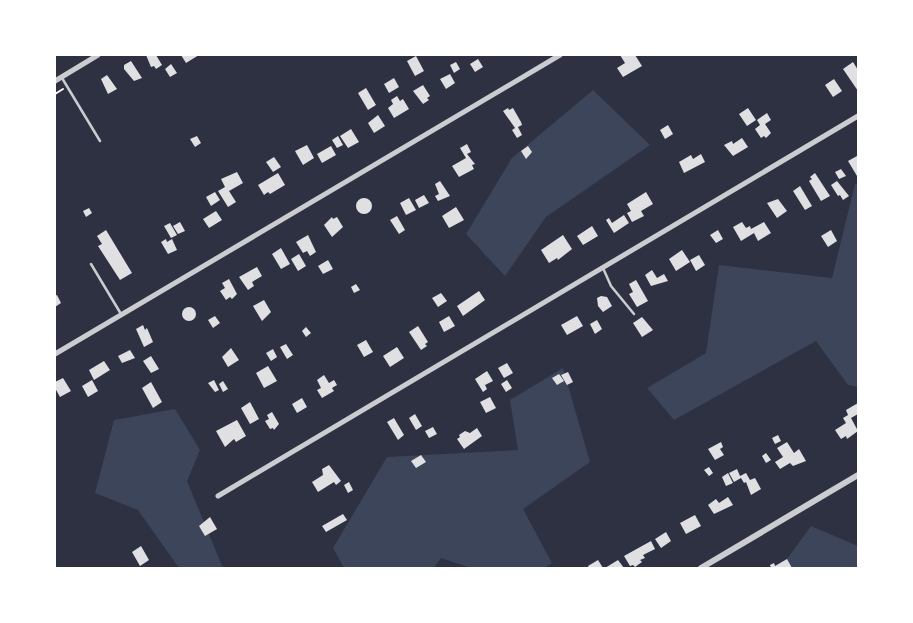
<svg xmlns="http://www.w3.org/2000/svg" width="913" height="623" viewBox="0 0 913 623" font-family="Raleway,sans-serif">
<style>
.green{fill:#3c4559}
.building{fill:#e0e0e3}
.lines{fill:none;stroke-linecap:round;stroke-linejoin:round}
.path{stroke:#fff;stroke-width:2}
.service{stroke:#caccd0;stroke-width:2.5}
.minor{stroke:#caccd0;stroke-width:5}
.tertiary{stroke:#caccd0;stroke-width:6}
</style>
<rect width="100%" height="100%" fill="#2d3142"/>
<path class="green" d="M593,90L650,145L546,217L505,276L466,234L512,158Z
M855,184L858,185V387L848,385L816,341L674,420L647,388L706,353L719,265L832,278Z
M563,368L590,462L523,509L552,563L545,568H471L441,558L434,568H344L333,548L387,457L518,450L510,400Z
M175,409L200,450L187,481L223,568H179L138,510L95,493L114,420Z
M811,526L858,546V568H787L784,563Z"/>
<path class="building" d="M146,55H156L162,65L156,69L154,66L151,67Z
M181,55H199L186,63Z
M620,55H635L642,66L623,77L617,68L625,63Z
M416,56L424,71L415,76L407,61Z
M478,59L483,67L475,72L470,64Z
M131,61L142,78L134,81L124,69V65Z
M456,62L460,69L454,73L450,65Z
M853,62L858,70V91L843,69Z
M171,64L177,73L170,77L165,69Z
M450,74L455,83L446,89L440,79Z
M107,75L117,89L108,94L101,79Z
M394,78L399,87L389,93L384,84Z
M834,79L842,91L833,97L825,85Z
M423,85L430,96L427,98L429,100L423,104L413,91Z
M366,88L376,105L368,110L358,93Z
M397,96L400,101L403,99L409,109L394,118L388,108L393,104L391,100Z
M508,108L509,110L513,108L521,122L522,125L518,127L522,135L517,138L512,130L515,128L503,111Z
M748,108L756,120L747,126L739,114Z
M767,113L771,120L765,124L771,133L766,138L764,136L761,138L755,129L760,125L757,120Z
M378,115L385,126L374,133L368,123Z
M668,125L673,134L665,139L660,130Z
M351,129L359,142L348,148L340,136Z
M197,136L201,143L195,147L190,139Z
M338,136L343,145L337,148L332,140Z
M742,138L748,147L733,156L724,145L732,141L733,144Z
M467,144L471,152L467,154L475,164L472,165L474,169L459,177L452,166L466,158L460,148Z
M307,145L314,158L303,165L295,151Z
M331,146L336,155L322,163L317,154Z
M528,146L532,152L526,159L521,151Z
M701,154L705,162L684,173L679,162L691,155L693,159Z
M857,156L858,175L857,176L848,161Z
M274,157L281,167L273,172L266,162Z
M841,169L846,176L839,179L835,172Z
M237,172L243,183L229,191L236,202L228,207L218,191L225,187L221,179Z
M278,173L285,185L270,194L268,192L264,195L258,185Z
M815,173L830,196L821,201L809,181L812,179L810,177Z
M440,181L450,196L438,201L435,196L439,194L435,184Z
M837,181L849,196L843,200L840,195L838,196L831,185Z
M800,186L812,206L805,210L793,191Z
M215,192L220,200L211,206L206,197Z
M646,192L653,204L641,211L644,216L632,222L627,213L631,211L627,204Z
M424,195L429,203L419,208L415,200Z
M409,198L416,210L406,215L400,203Z
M356 206a8 8 0 1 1 16 0a8 8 0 1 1-16 0Z
M778,199L787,211L777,218L767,203Z
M456,207L464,220L449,228L442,216Z
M89,208L92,213L86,217L83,211Z
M216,211L222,220L209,228L203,219Z
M624,215L629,223L614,233L606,220L609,218L612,223Z
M397,216L405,230L399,234L390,220Z
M332,217L333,219L337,217L343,227L332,237L324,225Z
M180,222L185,231L178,234L173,226Z
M742,222L746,228L750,226L751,229L764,222L771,233L758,241L754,233L741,241L733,227Z
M170,223L177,235L171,238L164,226Z
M592,226L598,236L583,245L577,236Z
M106,230L132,273L120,280L98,246L102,244L97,236Z
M718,230L723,239L716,243L710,235Z
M831,230L837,241L828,247L821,236Z
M308,235L316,252L310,256L307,251L303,253L296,242Z
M563,235L572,249L558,260L557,258L549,263L541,250Z
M166,239L167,242L172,239L177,250L168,254L161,242Z
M281,248L290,264L281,269L272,254Z
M682,250L690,262L676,271L669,259Z
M299,254L306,266L298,271L291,259Z
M699,255L705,265L696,271L690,260Z
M328,260L333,269L323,274L318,266Z
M257,267L262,276L252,282L254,286L248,290L239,277Z
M652,270L657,278L664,274L668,281L651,286L645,275Z
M229,279L237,294L232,299L230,297L226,300L220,291L225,288L222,283Z
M636,280L648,301L637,307L629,294L633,292L629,284Z
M356,284L360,290L354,293L351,287Z
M479,291L485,300L463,316L457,306Z
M441,293L447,301L438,307L432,298Z
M57,295L61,303L55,307V296Z
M601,296L607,297L612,306L603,312L598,306L597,298Z
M264,300L271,312L262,321L253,306Z
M182 314a7 7 0 1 1 14 0a7 7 0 1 1-14 0Z
M215,316L220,323L213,328L208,320Z
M449,316L455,326L444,332L439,322Z
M577,316L583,326L567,335L561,325Z
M642,317L653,330L642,337L633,323Z
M597,320L602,329L595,334L590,324Z
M143,325L145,330L147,328L153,342L144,347L136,329Z
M418,326L428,342L425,344L427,346L421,350L409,332Z
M306,327L311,333L306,337L302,331Z
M366,340L373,352L364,357L357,345Z
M286,344L293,355L287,359L280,347Z
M397,347L404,358L390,367L383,356Z
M231,348L239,360L228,367L222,357Z
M273,349L277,357L271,361L266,353Z
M130,350L135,358L122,363L118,356Z
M151,356L159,369L151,373L143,361Z
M104,361L110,370L94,380L89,370Z
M507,363L513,373L504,378L498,368Z
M268,366L277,381L264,388L256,373Z
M487,371L493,381L485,385L487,389L483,392L475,379Z
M568,372L573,382L567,385L561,375Z
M559,374L564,381L557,385L552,378Z
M324,375L329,383L334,380L337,385L332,388L334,391L322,398L317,390L321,388L317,380Z
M63,378L71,391L60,397L55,388V382Z
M92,380L98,391L88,397L82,386Z
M214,380L219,390L215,392L208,383Z
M507,380L512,388L506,392L501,384Z
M223,381L228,389L223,392L219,384Z
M151,382L162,402L153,408L142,388Z
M490,397L496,408L486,413L480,402Z
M302,398L307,407L297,413L292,404Z
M250,402L259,419L250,424L241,408Z
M858,403V414L851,418L858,431L847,439L846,436L841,439L835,430L846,423L843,418L848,415L846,410Z
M272,412L279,424L274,430L273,428L270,429L265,421L269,419L267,415Z
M415,414L422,426L416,430L409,418Z
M394,418L404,435L398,440L387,422Z
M237,420L246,436L236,442L234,439L225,447L216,431Z
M433,427L437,434L429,438L425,431Z
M477,428L482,436L464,449L457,439L460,437L459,435L465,431L470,433Z
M778,435L781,441L775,444L772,438Z
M721,442L723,447L720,449L724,455L715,460L708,449Z
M787,442L794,453L799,449L806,461L793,466L790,463L780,469L775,462L783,457L777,448Z
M766,453L771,460L766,463L762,456Z
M421,455L426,462L416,468L411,461Z
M329,465L341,481L336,485L334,482L318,492L312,482L323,475L322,469Z
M709,467L713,473L709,476L704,470Z
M737,469L740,476L746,473L750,480L755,478L761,489L751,495L746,482L744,483L741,478L734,482L729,473Z
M728,473L733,483L726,486L722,477Z
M349,482L353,490L348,493L344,485Z
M728,497L733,505L714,514L708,505L716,499L719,503Z
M343,514L347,520L326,532L322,526Z
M695,515L701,526L686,534L680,523Z
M210,517L217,529L205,536L199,526Z
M666,532L671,541L661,548L655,539Z
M651,541L655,549L643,555L645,558L640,560L642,562L635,567L633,565L630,566L624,556Z
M141,546L149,560L140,566L132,552Z
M787,559L792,568H771L770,565L774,563L775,566Z
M598,560L603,568H589L588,566Z
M618,560L624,568H605Z"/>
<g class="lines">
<path class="path" d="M55,94L63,89"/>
<path class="service" d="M62,78L100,141
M91,264L121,314
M603,268L611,286L634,314"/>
<path class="minor" d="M55,81L98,55
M55,354L560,55
M218,496L858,116"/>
<path class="tertiary" d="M701,568L858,475"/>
</g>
<rect width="913" height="623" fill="none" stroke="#ffffff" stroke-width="112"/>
</svg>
